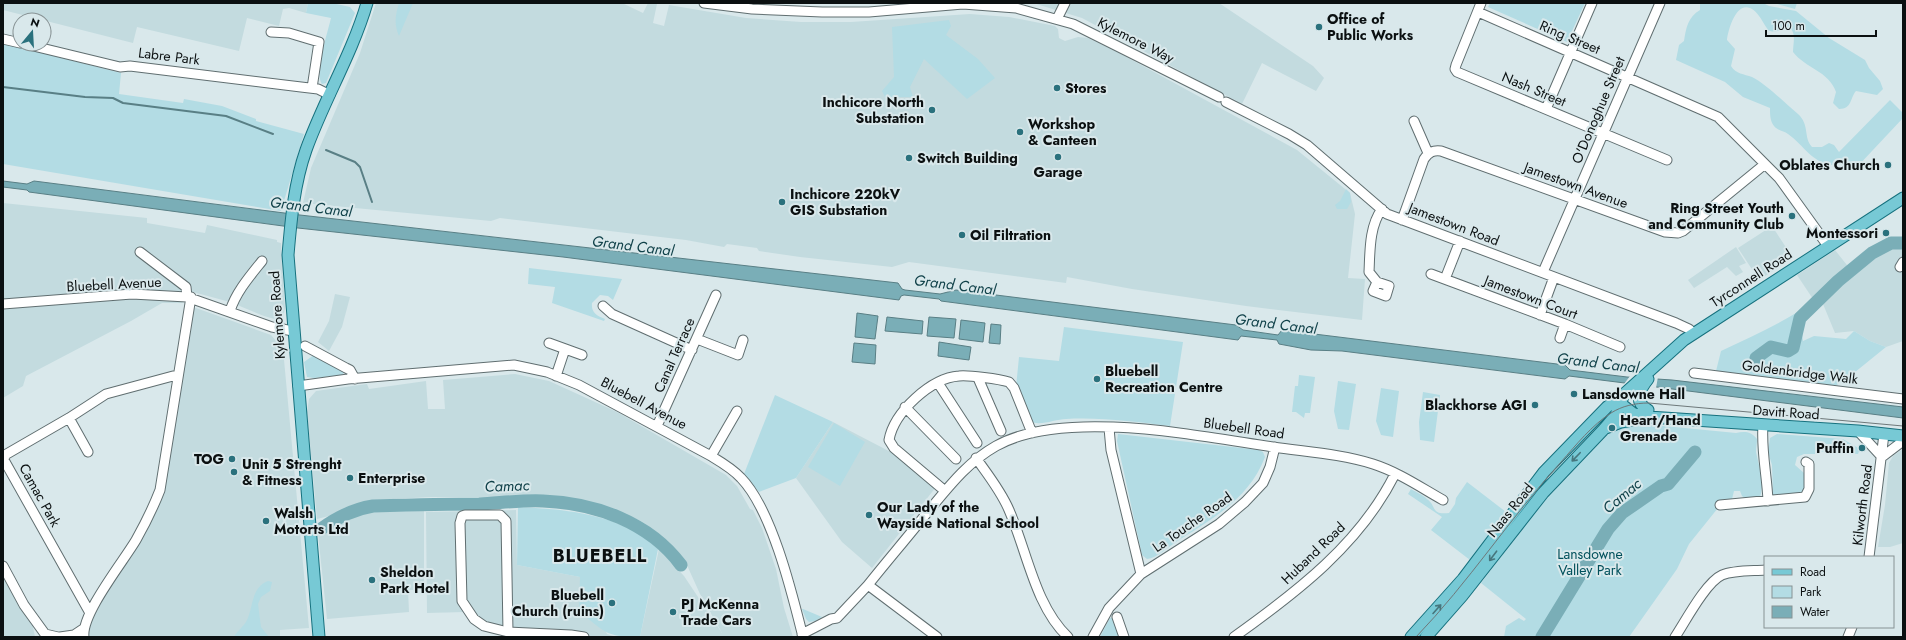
<svg xmlns="http://www.w3.org/2000/svg" width="1906" height="640" viewBox="0 0 1906 640" font-family="Jost,sans-serif">
<style>
.built{fill:#c3dbdf}
.green{fill:#b3dce4}
.water{fill:#7aaeb7;stroke:#597f85}
.pier{fill:#d9e8eb}
.lines{fill:none;stroke-linecap:round;stroke-linejoin:round}
.stream{stroke:#597f85;stroke-width:2}
.river{stroke:#7aaeb7;stroke-width:13}
.minor-casing{stroke:#606e70;stroke-width:11}
.major-casing{stroke:#16717e;stroke-width:13}
.minor{stroke:#fff;stroke-width:9}
.major{stroke:#77c9d5;stroke-width:11}
.tram{stroke:#6e787a;stroke-width:1}
.oneway{stroke:#46767d}
.poi-dot{fill:#2a717d;stroke:#d9e8eb;stroke-width:1.5}
.labels{text-anchor:middle;dominant-baseline:central;stroke-width:4;stroke-linejoin:round;paint-order:stroke}
.poi-label{font-size:14px;font-weight:bold;fill:#0b1011;stroke:#d9e8eb;text-anchor:start}
.street-label{font-size:14px;fill:#0b1011;stroke:#d9e8eb}
.park-label{font-size:14px;fill:#00505b;stroke:#d9e8eb}
.water-label{font-size:15px;font-style:italic;fill:#104149;stroke:#d9e8eb}
.district-label{font-size:18px;font-weight:bold;letter-spacing:1px;fill:#0b1011;stroke:#d9e8eb}
</style>
<rect width="100%" height="100%" fill="#d9e8eb"/>
<path class="built" d="M3,3H308L306,13L289,8L283,9L279,26L247,18L239,51L137,27L133,43L3,10Z
M376,3H622L643,13L648,3H655L657,4L653,23L664,26L669,5L746,18L801,22H851L970,14L1009,17L1055,26L1058,29L1059,38L1065,41L1078,37L1088,38L1121,54L1297,150L1350,193L1355,214L1348,278L1365,279L1362,320L1246,306L1132,289L1067,277L1066,283L909,262L892,267L800,257L759,251L757,248L727,244L724,247L686,240L500,218L491,221L303,203L311,168L360,53Z
M1033,3H1219L1313,66L1324,78L1316,91L1262,63L1242,104L1082,18Z
M3,203L147,218V223L205,233L207,225L277,240V242L281,243L285,308L283,318L278,320L264,316L230,302L193,292L182,303H162L131,321L26,376L23,386L3,398Z
M1772,226L1793,258L1759,280L1738,248Z
M1894,237H1903V341L1886,347L1870,341L1854,331L1835,333L1823,304L1850,277L1815,302L1797,275L1835,250L1854,274Z
M1736,247L1746,263L1739,266L1743,272L1736,276L1727,267L1694,288L1688,280Z
M335,294L350,297L342,327L329,351L318,342L329,321Z
M196,308L271,335L283,349L309,628L280,630V637H78L160,490L189,309Z
M515,374L549,381L617,412L726,475L737,486L750,509L753,510L762,528L776,569L784,608L793,637H640L659,549L684,576L722,633L700,594L686,563L668,547L661,536L641,521L622,513L590,503L557,498L518,497H431L374,500L363,502L337,514L317,519L307,412L309,399L316,391L367,384L369,389L426,381L428,409H445L443,380Z
M833,422L906,460L936,487L872,568L842,542L796,478Z
M1903,449V543L1890,547H1878L1885,505L1889,463L1893,456Z
M424,506V590H408L409,612L327,619L318,534L366,511Z
M516,510L517,565L580,577L607,634L616,637H508L476,626L465,612L427,613L426,512Z
M3,573L32,622L35,637H3Z"/>
<path class="green" d="M308,3H332L350,7L355,13L326,83L322,84C314,75 328,31 331,18L306,13Z
M399,3H413L399,36C394,24 395,16 399,3Z
M1490,3H1585L1567,42L1488,7Z
M1700,3H1763L1769,6L1796,11L1829,38L1865,60L1869,68L1880,81L1883,89L1877,95L1856,91C1850,98 1852,109 1839,109L1833,103L1836,92C1829,71 1805,68 1793,52C1793,43 1797,31 1788,27C1782,29 1777,33 1770,31C1765,29 1761,13 1750,8C1736,2 1728,30 1727,40L1735,49L1731,66C1736,74 1744,74 1752,77C1766,84 1785,103 1798,114C1810,125 1803,137 1812,147H1822L1829,143L1834,145L1839,152L1890,100L1903,113V118L1857,167L1841,160L1835,165C1813,165 1804,145 1788,134C1784,131 1778,131 1774,126C1770,121 1770,114 1770,108L1743,97L1725,82L1676,60L1679,45L1684,41C1686,28 1688,17 1700,10Z
M1774,3H1797L1795,9Z
M949,20L951,26L946,35L978,59L995,78L967,99L924,59L910,87L913,97H885L882,91L894,77L892,27Z
M3,43L121,73L119,94L183,103L184,99L222,106L256,119V121L304,134L281,211L3,164Z
M1346,189L1350,193L1351,202L1347,209H1337L1335,205L1340,201Z
M529,268L622,279L613,300L608,296L600,295L592,303C591,313 597,316 605,319L604,321L552,303L555,287L528,284Z
M1850,268L1857,271L1796,330L1802,334L1803,341L1814,336L1846,339L1854,331L1870,341L1886,347L1844,381L1835,386L1716,371L1721,351C1754,335 1788,321 1816,299L1818,291Z
M1064,327L1183,342L1170,426C1136,422 1101,417 1066,419C1056,419 1038,427 1031,421L1016,387L1019,357L1059,361Z
M314,355L345,371L342,375L314,378L307,377L304,362Z
M1299,375L1315,377L1310,413H1305L1304,418L1296,412H1292L1295,386H1298Z
M1338,381L1356,384L1349,430L1338,429L1334,411Z
M1381,388L1399,391L1393,437L1381,435L1376,421Z
M1423,392L1440,395L1434,442L1420,440L1419,422Z
M775,395L833,422L796,478L759,492L744,474Z
M834,423L865,442L840,486L808,467Z
M1644,424L1736,433C1744,431 1751,431 1757,439C1757,443 1756,447 1756,452C1759,467 1765,482 1760,497L1746,499L1742,496L1740,491H1734L1732,499L1727,501L1720,500L1718,508L1689,544L1677,569L1629,637H1504L1506,626L1519,618L1524,621L1526,619L1481,583C1510,545 1538,507 1570,471C1583,456 1598,438 1617,429C1625,425 1635,425 1644,424Z
M1118,434L1259,450L1263,452L1265,457C1249,499 1212,519 1176,542C1168,547 1157,558 1147,559L1142,555L1117,441Z
M1777,434L1843,439L1860,449L1858,454L1815,451V454H1804L1797,457L1795,465L1804,473L1805,490L1801,494L1777,496L1773,494L1772,465L1768,452L1770,438Z
M1467,482L1506,512L1470,560L1431,530L1442,517L1408,494L1411,489C1416,492 1423,495 1427,499C1437,506 1430,515 1449,513L1455,504L1456,498Z
M518,507C559,509 599,512 636,532C643,536 651,543 658,549L640,637C605,637 605,632 579,611L580,577L517,565Z
M268,581L272,582L270,591L261,597L258,604L261,627L269,637H234C237,631 243,627 246,622C254,608 250,588 268,581Z
M802,609H803L822,617L815,621L809,622L806,619Z
M1110,618H1113L1121,637H1100Z"/>
<path class="water" d="M3,181L27,184L34,181L300,215L898,283L902,289L905,290L940,294L956,290L1236,325L1243,330L1278,335L1282,330L1565,365L1570,370L1627,377L1672,380L1903,407V418L1569,376L1565,379L1342,351L1311,350L1279,344L1277,340L1241,336L1238,340L941,301L939,299L904,295L901,296L899,300L563,257L298,228L29,192L27,190L3,187Z
M857,313L878,316L875,339L855,337Z
M887,317L923,321L922,334L885,331Z
M929,317L956,319L954,338L927,336Z
M961,320L985,323L983,342L959,339Z
M991,324L1001,325L1000,344L989,343Z
M939,342L971,347L969,360L938,356Z
M854,343L876,345L875,364L852,362Z"/>
<path class="pier" d="M1630,376L1658,377L1656,388L1624,384Z"/>
<g class="lines">
<path class="stream" d="M3,87L85,97L113,98L123,103L226,116L273,134
M326,150L355,162L360,167L372,202"/>
<path class="river" d="M1756,358L1771,347L1788,351L1793,348L1800,318L1838,281L1872,253L1891,243H1903
M321,529C336,518 354,509 373,506C408,505 444,504 479,504C500,503 522,500 543,501C595,503 649,522 681,565
M1542,637L1608,529L1622,513L1661,486L1668,484L1695,452"/>
<defs>
<path id="minor" d="M704,3L752,9L822,12H869L963,4L1016,8L1073,24L1219,97
M1481,3L1456,65L1455,69L1457,72L1667,160
M1478,12L1718,117L1779,178L1828,246
M1057,19L1065,3
M271,32L289,33L319,42L312,88
M3,39L20,43
M25,44L120,67L130,66L301,87L318,89L330,95
M1226,102L1289,134L1307,145L1387,214L1676,323L1689,329L1693,333
M1546,109L1592,3
M1414,121L1428,153
M1402,220L1424,159C1429,152 1433,150 1441,151L1665,232L1678,233L1683,231L1765,164
M140,252L186,287L187,297
M1900,267L1903,262
M1543,272L1660,3
M1431,274L1565,324L1620,347
M1445,279L1460,241
M1377,282L1369,272C1370,253 1369,226 1382,209
M1377,282L1389,286L1386,296L1373,291Z
M3,304L132,294L187,297L272,327L293,331
M603,306L612,314L692,350
M230,311C236,292 250,276 262,261
M1540,315L1554,277
M1560,338L1565,324
M697,339L738,355L743,340
M549,343L582,355
M305,346L346,368L350,370L355,379
M1694,373L1903,399
M556,376L565,349
M978,378L1001,431
M938,383L977,443
M298,386L348,379L514,365L547,372L579,385L711,456C721,462 733,469 741,478C772,510 792,593 803,637
M905,407L956,459
M69,418L88,452
M1763,425C1761,451 1767,475 1768,501
M657,426L716,295
M1858,431L1882,457
M711,456L737,411
M1882,457L1903,441
M976,458C988,475 1001,491 1009,510C1027,551 1035,606 1068,637
M945,491L894,448L889,440C894,412 931,378 959,376C969,375 999,379 1009,382L1014,388L1032,433
M1720,505L1805,497L1809,489V464L1806,462
M1869,557L1884,434
M3,566L24,605L45,634L58,637
M1141,574L1219,524L1245,502L1263,483L1270,467L1275,447
M90,613L4,460L5,455L69,418L106,394L173,376H178
M1117,617L1124,637
M508,632L506,521L500,515H465L462,516L460,523L462,601L474,619L484,626L508,632L571,635L584,637
M802,634L831,619L837,618L868,585
M60,637L74,635L83,629
M84,637C81,614 123,562 136,540C145,524 153,508 160,490L191,297
M937,637L868,585C887,561 907,538 926,514C947,489 966,463 996,446C1064,408 1198,436 1273,447C1307,452 1341,454 1373,464C1398,472 1420,487 1443,500
M1093,637L1109,608L1141,574L1111,450L1109,428
M1234,637C1297,592 1360,544 1395,474
M1675,637C1685,622 1706,582 1722,575C1734,570 1752,571 1765,570
M1848,637L1852,627"/>
<path id="major" d="M1621,404L1634,414L1649,417L1858,431L1903,436
M1648,410C1633,402 1640,389 1648,379
M1606,428L1621,422L1643,418
M319,637L288,255C291,220 294,184 306,150C324,100 352,54 367,3
M1411,637L1463,579L1544,472L1607,407L1624,394L1684,340L1903,198
M1426,637L1462,596L1543,493L1604,429L1616,415L1624,394"/>
</defs>
<use href="#minor" class="minor-casing"/>
<use href="#major" class="major-casing"/>
<use href="#minor" class="minor"/>
<use href="#major" class="major"/>
<path class="tram" d="M1416,637C1469,582 1510,518 1561,462C1576,445 1592,425 1611,413C1622,406 1635,403 1649,403L1903,426"/>
</g>
<defs><path id="oneway-shaft" d="M-6 0H5M1.5-3L5.5 0L1.5 3" fill="none" stroke-width="1.6" stroke-linecap="round" stroke-linejoin="round"/></defs>
<g class="oneway">
<use href="#oneway-shaft" transform="translate(1576 457) rotate(134)"/>
<use href="#oneway-shaft" transform="translate(1493 556) rotate(127)"/>
<use href="#oneway-shaft" transform="translate(1437 609) rotate(-48)"/>
</g>
<g class="poi-dot">
<circle cx="1319" cy="27" r="4"/>
<circle cx="1057" cy="88" r="4"/>
<circle cx="932" cy="110" r="4"/>
<circle cx="1020" cy="132" r="4"/>
<circle cx="1058" cy="157" r="4"/>
<circle cx="909" cy="158" r="4"/>
<circle cx="1888" cy="165" r="4"/>
<circle cx="782" cy="202" r="4"/>
<circle cx="1792" cy="216" r="4"/>
<circle cx="1886" cy="233" r="4"/>
<circle cx="962" cy="235" r="4"/>
<circle cx="1097" cy="379" r="4"/>
<circle cx="1574" cy="394" r="4"/>
<circle cx="1535" cy="405" r="4"/>
<circle cx="1612" cy="428" r="4"/>
<circle cx="1862" cy="448" r="4"/>
<circle cx="232" cy="459" r="4"/>
<circle cx="234" cy="472" r="4"/>
<circle cx="350" cy="478" r="4"/>
<circle cx="869" cy="515" r="4"/>
<circle cx="266" cy="521" r="4"/>
<circle cx="372" cy="580" r="4"/>
<circle cx="612" cy="603" r="4"/>
<circle cx="673" cy="612" r="4"/>
</g>
<g class="labels">
<g class="poi-label">
<text x="1327" y="19">Office of<tspan x="1327" dy="16">Public Works</tspan></text>
<text x="1065" y="88">Stores</text>
<text x="924" y="102" text-anchor="end">Inchicore North<tspan x="924" dy="16">Substation</tspan></text>
<text x="1028" y="124">Workshop<tspan x="1028" dy="16">&amp; Canteen</tspan></text>
<text x="917" y="158">Switch Building</text>
<text x="1880" y="165" text-anchor="end">Oblates Church</text>
<text x="1058" y="172" text-anchor="middle">Garage</text>
<text x="790" y="194">Inchicore 220kV<tspan x="790" dy="16">GIS Substation</tspan></text>
<text x="1784" y="208" text-anchor="end">Ring Street Youth<tspan x="1784" dy="16">and Community Club</tspan></text>
<text x="1878" y="233" text-anchor="end">Montessori</text>
<text x="970" y="235">Oil Filtration</text>
<text x="1105" y="371">Bluebell<tspan x="1105" dy="16">Recreation Centre</tspan></text>
<text x="1582" y="394">Lansdowne Hall</text>
<text x="1527" y="405" text-anchor="end">Blackhorse AGI</text>
<text x="1620" y="420">Heart/Hand<tspan x="1620" dy="16">Grenade</tspan></text>
<text x="1854" y="448" text-anchor="end">Puffin</text>
<text x="224" y="459" text-anchor="end">TOG</text>
<text x="242" y="464">Unit 5 Strenght<tspan x="242" dy="16">&amp; Fitness</tspan></text>
<text x="358" y="478">Enterprise</text>
<text x="877" y="507">Our Lady of the<tspan x="877" dy="16">Wayside National School</tspan></text>
<text x="274" y="513">Walsh<tspan x="274" dy="16">Motorts Ltd</tspan></text>
<text x="380" y="572">Sheldon<tspan x="380" dy="16">Park Hotel</tspan></text>
<text x="604" y="595" text-anchor="end">Bluebell<tspan x="604" dy="16">Church (ruins)</tspan></text>
<text x="681" y="604">PJ McKenna<tspan x="681" dy="16">Trade Cars</tspan></text>
</g>
<g class="street-label">
<text transform="translate(1570 37) rotate(23)">Ring Street</text>
<text transform="translate(1136 40) rotate(27)">Kylemore Way</text>
<text transform="translate(169 56) rotate(7)">Labre Park</text>
<text transform="translate(1534 89) rotate(23)">Nash Street</text>
<text transform="translate(1598 110) rotate(-67)">O'Donoghue Street</text>
<text transform="translate(1576 185) rotate(20)">Jamestown Avenue</text>
<text transform="translate(1454 224) rotate(21)">Jamestown Road</text>
<text transform="translate(1751 278) rotate(-33)">Tyrconnell Road</text>
<text transform="translate(114 284) rotate(-3)">Bluebell Avenue</text>
<text transform="translate(1531 297) rotate(21)">Jamestown Court</text>
<text transform="translate(277 315) rotate(-94)">Kylemore Road</text>
<text transform="translate(674 355) rotate(-66)">Canal Terrace</text>
<text transform="translate(1800 372) rotate(7)">Goldenbridge Walk</text>
<text transform="translate(644 403) rotate(28)">Bluebell Avenue</text>
<text transform="translate(1786 412) rotate(4)">Davitt Road</text>
<text transform="translate(1244 428) rotate(8)">Bluebell Road</text>
<text transform="translate(40 495) rotate(61)">Camac Park</text>
<text transform="translate(1862 505) rotate(-83)">Kilworth Road</text>
<text transform="translate(1510 510) rotate(-51)">Naas Road</text>
<text transform="translate(1192 522) rotate(-35)">La Touche Road</text>
<text transform="translate(1313 553) rotate(-44)">Huband Road</text>
</g>
<g class="park-label">
<text x="1590" y="554">Lansdowne<tspan x="1590" dy="16">Valley Park</tspan></text>
</g>
<g class="water-label">
<text transform="translate(311 207) rotate(7)">Grand Canal</text>
<text transform="translate(633 246) rotate(7)">Grand Canal</text>
<text transform="translate(955 285) rotate(7)">Grand Canal</text>
<text transform="translate(1276 324) rotate(7)">Grand Canal</text>
<text transform="translate(1598 363) rotate(7)">Grand Canal</text>
<text transform="translate(507 486) rotate(-2)">Camac</text>
<text transform="translate(1622 496) rotate(-40)">Camac</text>
</g>
<g class="district-label">
<text x="600" y="556">BLUEBELL</text>
</g>
</g>
<rect width="1906" height="640" fill="none" stroke="#0b1011" stroke-width="8"/>
<rect x="1764" y="556" width="130" height="72" fill="#d9e8eb" stroke="#879294"/>
<rect x="1772" y="569" width="20" height="6" fill="#77c9d5" stroke="#879294"/>
<text x="1800" y="576" font-size="12" fill="#0b1011">Road</text>
<rect x="1772" y="586" width="20" height="12" fill="#b3dce4" stroke="#879294"/>
<text x="1800" y="596" font-size="12" fill="#0b1011">Park</text>
<rect x="1772" y="606" width="20" height="12" fill="#7aaeb7" stroke="#879294"/>
<text x="1800" y="616" font-size="12" fill="#0b1011">Water</text>
<g transform="translate(32 32) rotate(18)"><circle r="19" fill="#d9e8eb" stroke="#879294"/>
<path d="M0-3L7 15L0 10L-7 15Z" fill="#2a717d"/>
<text y="-6" font-size="11" font-weight="bold" text-anchor="middle" fill="#0b1011">N</text>
</g>
<path d="M1766 30v6h110v-6" fill="none" stroke="#0b1011" stroke-width="2"/>
<text x="1772" y="30" font-size="12" fill="#0b1011" stroke="#d9e8eb" stroke-width="3" paint-order="stroke">100 m</text>
</svg>
